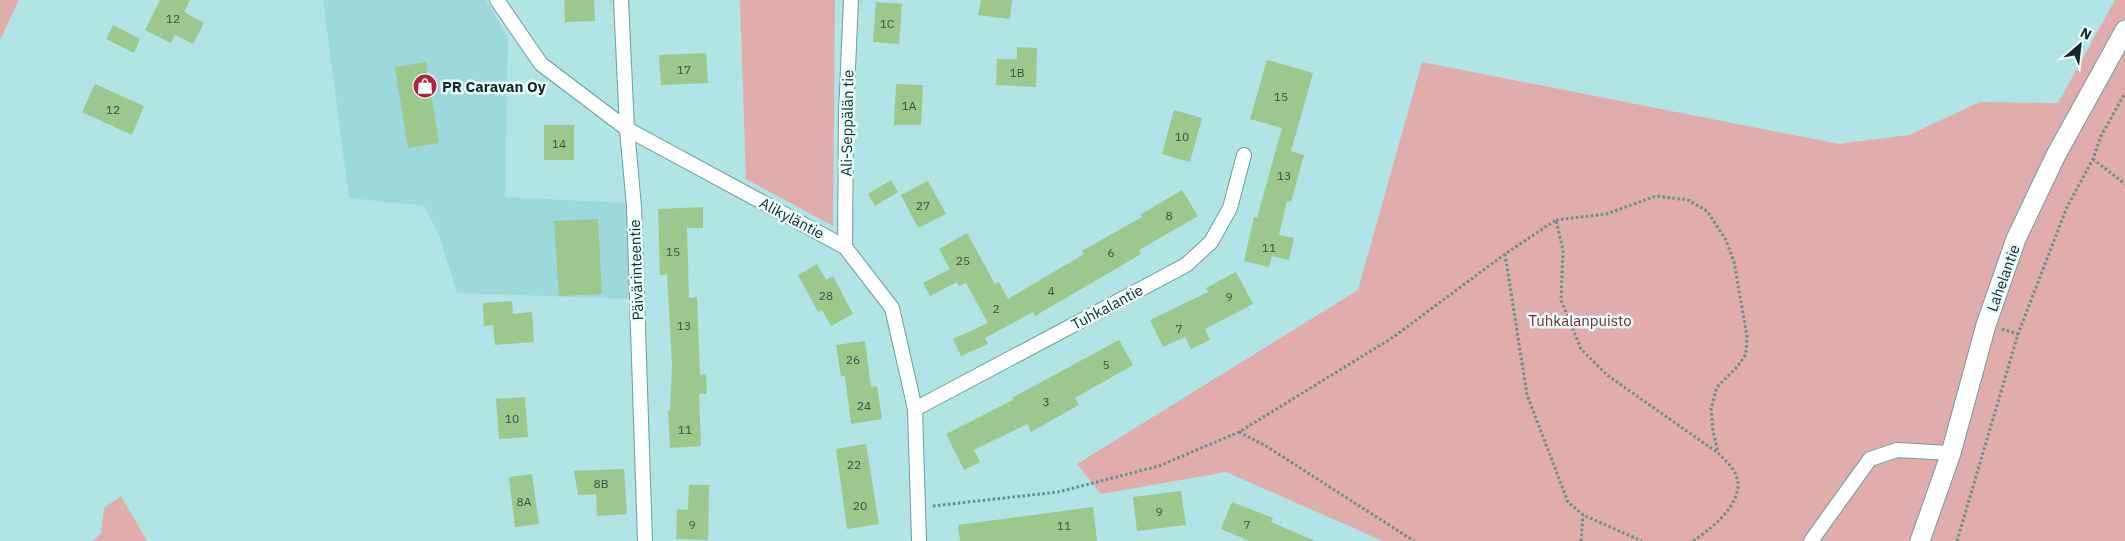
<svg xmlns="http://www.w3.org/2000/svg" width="2125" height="541" viewBox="0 0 2125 541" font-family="'IBM Plex Sans',sans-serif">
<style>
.built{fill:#9dd9da}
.green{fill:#e0acac}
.building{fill:#9cc78d}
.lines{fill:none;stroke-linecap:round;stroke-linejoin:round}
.street-casing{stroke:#6d9e9f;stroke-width:16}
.secondary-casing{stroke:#6d9e9f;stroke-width:21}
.path{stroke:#688d8d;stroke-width:3;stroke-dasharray:2.5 2.5;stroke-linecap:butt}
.street{stroke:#fff;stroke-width:14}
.secondary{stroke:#fff;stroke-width:19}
.labels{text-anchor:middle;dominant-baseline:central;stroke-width:5;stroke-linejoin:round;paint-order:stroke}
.number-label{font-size:12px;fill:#365041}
.poi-label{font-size:15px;font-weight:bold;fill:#142828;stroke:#eafefe;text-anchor:start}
.street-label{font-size:15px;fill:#142828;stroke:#eafefe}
.park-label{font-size:15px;fill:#7e2630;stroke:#eafefe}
</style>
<rect width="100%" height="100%" fill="#b1e4e4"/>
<path class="built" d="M323,0H486L508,38L505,197L627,203L630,299L457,293L439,235L424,206L349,198Z"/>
<path class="green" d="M0,0H19L0,40Z
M740,0H835L833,226L746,179Z
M2115,0H2125V541H1383L1226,472L1101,494L1077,464L1358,290L1422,62L1839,144L1909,135L1980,102L2058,103Z
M121,496L147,541H93L101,533L104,508Z"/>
<path class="building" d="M160,0H190L184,12L204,23L193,44L175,35L171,43L145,30Z
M564,0H594L595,21L565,22Z
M981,0H1012L1010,19L978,15Z
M876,2L902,4L899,44L873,42Z
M113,25L140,39L134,53L106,39Z
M1017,47L1037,48L1036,87L996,85L997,59H1017Z
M706,53L708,83L661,85L659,55Z
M1267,60L1313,73L1291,151L1304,155L1291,202L1287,201L1279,235L1294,238L1289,260L1272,256L1269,267L1244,261L1254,217L1257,218L1282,128L1250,119Z
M426,62L439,143L408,148L395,67Z
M95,84L144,106L132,135L82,112Z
M896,84L923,85L921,125H894Z
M1174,110L1202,118L1190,162L1162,154Z
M544,125H574V160H544Z
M891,180L898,192L875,206L868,194Z
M928,181L946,214L918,228L901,195Z
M1182,190L1198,216L1139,250L1141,254L1035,316L1033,312L985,338L988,344L961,356L953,339L988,323L966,283L959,286L957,282L930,296L923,283L950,269L939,249L967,233L995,284L999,282L1008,299L1084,254L1082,251L1142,217L1140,215Z
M703,207V228H687L689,298L697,297L700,375L706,374L707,394H699L701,446L670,448L668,411H670L672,364L667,274L660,275L658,209Z
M598,219L602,294L559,296L554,221Z
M817,264L826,280L833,276L853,314L831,326L822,310L818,312L798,275Z
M1236,272L1253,304L1205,329L1210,340L1191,349L1185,337L1163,347L1150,320L1208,292L1206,288Z
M512,301L513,314L532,312L534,342L495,345L493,325L484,326L483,303Z
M1119,340L1133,365L1075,398L1079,405L1031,432L1027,424L974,450L980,462L964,470L946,434L1013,400L1012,398Z
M865,341L871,387L877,386L882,419L851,424L845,376H841L836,345Z
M525,397L528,437L499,439L496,399Z
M866,444L879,524L847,529L836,449Z
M624,469L627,514L597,516L596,494L578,495L574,471Z
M532,474L539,524L515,527L509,477Z
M689,485H709L708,540L676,539L677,509L688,510Z
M1181,491L1186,525L1137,531L1133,497Z
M1232,502L1273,518L1271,522L1315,541H1249L1221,529Z
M1093,507L1097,541H960L958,525Z"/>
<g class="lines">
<defs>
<path id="street" d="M497,0L541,64L627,129L845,247L892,308L915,409L919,541
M621,0L627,129L634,207L645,541
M845,247L846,114L851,0
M915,409L1186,265L1211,242L1230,208L1244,155
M1811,541L1870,459L1897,450L1951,453"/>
<path id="secondary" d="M1920,541L1951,453L1986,325L2016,239L2056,155L2125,30"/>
</defs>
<use href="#street" class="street-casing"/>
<use href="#secondary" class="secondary-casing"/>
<path class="path" d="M2093,159L2125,184
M1556,220L1606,214L1656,196L1688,200L1707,211L1726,240L1734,262L1747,336L1746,354L1737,367L1717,387L1711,409L1713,431L1718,452
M1505,254L1527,395L1568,502L1583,515L1642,541
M2002,329L2018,334
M1239,432L1266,446L1414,541
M933,506L1058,492L1159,466L1239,432L1392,338L1505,254L1556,220L1563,250L1561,300L1581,349L1607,375L1718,453C1726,461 1737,470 1738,483C1739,507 1711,529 1693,541
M1581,541L1583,515
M1957,541L2018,334L2067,207L2093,159L2101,136L2125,93"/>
<use href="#street" class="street"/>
<use href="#secondary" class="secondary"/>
</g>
<defs>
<symbol id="shop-disc" viewBox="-11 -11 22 22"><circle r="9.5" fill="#b4213c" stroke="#eafefe"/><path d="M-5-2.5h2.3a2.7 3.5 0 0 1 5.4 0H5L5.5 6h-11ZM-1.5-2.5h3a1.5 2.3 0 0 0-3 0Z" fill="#fff"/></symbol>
</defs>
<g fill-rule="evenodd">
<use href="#shop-disc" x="411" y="72" width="28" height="28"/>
</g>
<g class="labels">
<g class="number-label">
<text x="173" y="18">12</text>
<text x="887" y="23">1C</text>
<text x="684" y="69">17</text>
<text x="1017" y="72">1B</text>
<text x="1281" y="96">15</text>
<text x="909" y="105">1A</text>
<text x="113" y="109">12</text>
<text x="1182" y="136">10</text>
<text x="559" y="143">14</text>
<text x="1284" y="175">13</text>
<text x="923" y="205">27</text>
<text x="1169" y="215">8</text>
<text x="1269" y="247">11</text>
<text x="673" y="251">15</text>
<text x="1111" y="252">6</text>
<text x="963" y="260">25</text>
<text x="1051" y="290">4</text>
<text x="826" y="295">28</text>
<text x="1229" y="296">9</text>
<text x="996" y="308">2</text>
<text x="684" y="325">13</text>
<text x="1179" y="328">7</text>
<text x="853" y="359">26</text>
<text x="1106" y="364">5</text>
<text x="1046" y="401">3</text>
<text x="864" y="405">24</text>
<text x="512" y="418">10</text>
<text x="685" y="429">11</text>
<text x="854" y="464">22</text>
<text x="601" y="483">8B</text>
<text x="524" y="501">8A</text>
<text x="860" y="505">20</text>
<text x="1159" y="511">9</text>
<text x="692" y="524">9</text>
<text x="1247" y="524">7</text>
<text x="1064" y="525">11</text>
</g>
<g class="poi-label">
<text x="442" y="86">PR Caravan Oy</text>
</g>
<g class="street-label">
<text transform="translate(847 123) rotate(-89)">Ali-Seppälän tie</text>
<text transform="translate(792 218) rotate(28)">Alikyläntie</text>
<text transform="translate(636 270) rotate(-92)">Päivärinteentie</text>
<text transform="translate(2003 278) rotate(-70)">Lahelantie</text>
<text transform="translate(1107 307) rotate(-28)">Tuhkalantie</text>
</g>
<g class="park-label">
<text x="1580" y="320">Tuhkalanpuisto</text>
</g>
</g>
<g transform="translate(2080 45) rotate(28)" stroke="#eafefe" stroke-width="4" paint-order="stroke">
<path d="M0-4L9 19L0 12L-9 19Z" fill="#142828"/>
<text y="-8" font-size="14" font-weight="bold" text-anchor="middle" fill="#142828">N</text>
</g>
</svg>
